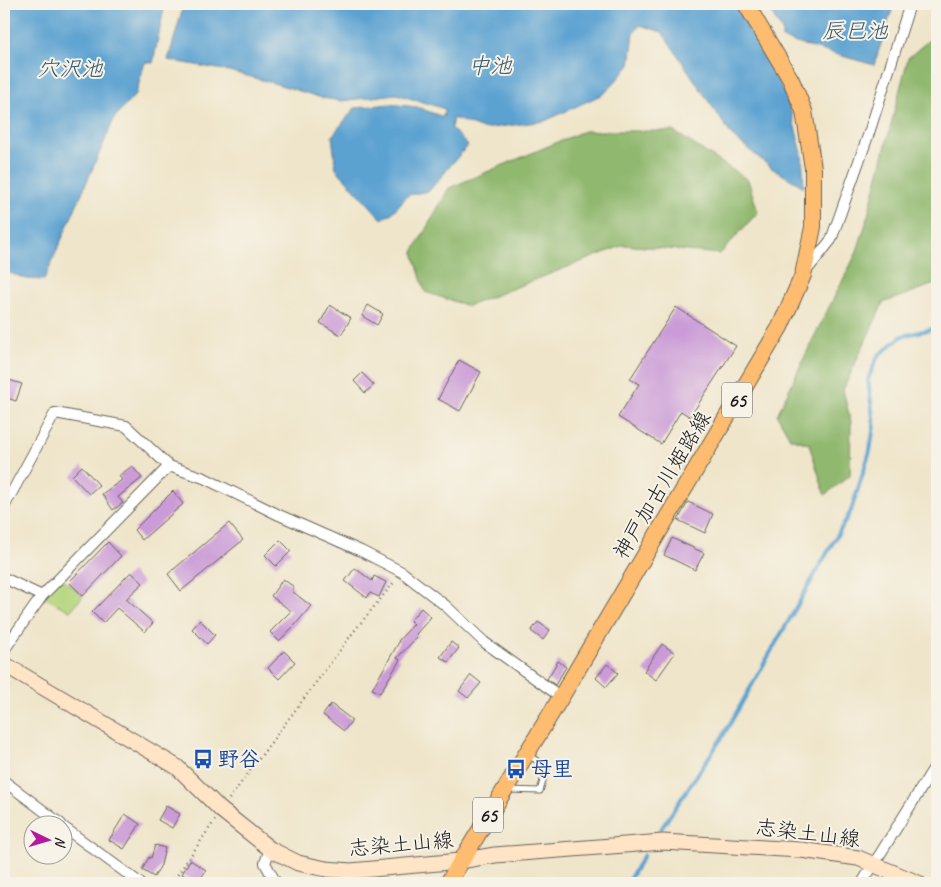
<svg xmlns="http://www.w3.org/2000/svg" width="941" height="887" viewBox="0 0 941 887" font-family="Caveat,'Klee One',sans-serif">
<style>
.green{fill:#b5d77f;stroke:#687a4e}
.forest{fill:#90b86e;stroke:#566a45}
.water{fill:#5ba2d1;stroke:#3c5f76}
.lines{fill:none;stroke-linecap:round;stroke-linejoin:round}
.stream{stroke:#5ba2d1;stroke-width:4}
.building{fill:#ca9bd7}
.service-casing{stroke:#666259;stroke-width:7}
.minor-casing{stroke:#666259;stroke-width:12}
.secondary-casing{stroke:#666259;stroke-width:17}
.primary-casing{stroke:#666259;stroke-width:18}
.path{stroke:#666259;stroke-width:2.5;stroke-dasharray:1 4;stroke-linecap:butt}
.service{stroke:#fff;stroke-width:5}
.minor{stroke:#fff;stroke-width:10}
.secondary{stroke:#ffe4c6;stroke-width:15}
.primary{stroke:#febc70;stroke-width:16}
.labels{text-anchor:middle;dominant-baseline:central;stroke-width:4;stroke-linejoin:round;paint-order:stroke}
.shield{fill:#f7f3e8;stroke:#5e5c59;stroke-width:1}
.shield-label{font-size:20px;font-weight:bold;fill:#1c1c1c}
.street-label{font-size:21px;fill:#1c1c1c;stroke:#f7f3e8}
.transit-label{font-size:21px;font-weight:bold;fill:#164399;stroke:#f7f3e8;text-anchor:start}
.water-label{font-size:22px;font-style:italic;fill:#38586d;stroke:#f7f3e8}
</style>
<rect width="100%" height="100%" fill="#f7f3e8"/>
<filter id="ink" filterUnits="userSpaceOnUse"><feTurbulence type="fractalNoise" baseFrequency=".02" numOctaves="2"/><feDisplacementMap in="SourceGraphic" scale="10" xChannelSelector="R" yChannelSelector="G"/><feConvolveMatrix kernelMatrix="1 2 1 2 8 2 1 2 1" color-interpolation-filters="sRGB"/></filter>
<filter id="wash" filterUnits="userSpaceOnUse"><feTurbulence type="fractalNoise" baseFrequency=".0096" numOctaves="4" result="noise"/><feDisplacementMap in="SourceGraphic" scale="20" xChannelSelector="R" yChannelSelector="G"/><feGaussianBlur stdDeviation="1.12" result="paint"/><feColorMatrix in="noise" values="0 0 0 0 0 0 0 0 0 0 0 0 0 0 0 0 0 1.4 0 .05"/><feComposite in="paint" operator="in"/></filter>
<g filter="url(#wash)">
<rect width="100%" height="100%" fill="#efe5ca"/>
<path class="green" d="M60,577L83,596L70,611L42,596Z"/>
<path class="forest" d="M937,33V283L883,303L843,390L851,422L850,475L825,495L809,444L790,438L777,415L813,339L856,254L866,223L908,58Z
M584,131H673L748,180L758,212L720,254L624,245L468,306L425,292L413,252L449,188Z"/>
<path class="water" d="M4,4H165L153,63L145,62L136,94L115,117L44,280L27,279L4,271Z
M184,4H737L763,44L790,108L802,153L804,187L773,169L732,136L662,32L640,25L634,33L630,65L605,93L545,121L483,129L453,118L451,128L468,145L429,191L408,195L392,213L382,219L336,169L332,136L355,108L389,104L417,107L443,117L445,109L396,94L342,101L322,98L280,85L229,71L168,60Z
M765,4H894L874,65L782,39V30Z"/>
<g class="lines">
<path class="stream" d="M661,829L723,736L851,511L870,451L874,425L868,379L878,356L902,336L937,328
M627,883L644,855"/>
</g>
<g id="blocks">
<path class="building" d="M330,305L351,318L341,335L320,323Z
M368,305L383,314L377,325L362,316Z
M676,307L736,346L690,417L681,411L661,444L618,417L639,384L630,379Z
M459,360L481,372L460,411L438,399Z
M362,373L374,385L365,393L354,381Z
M9,380L22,384L16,401L4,397Z
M82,466L99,485L89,494L72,476Z
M132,466L142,478L118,497L123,503L113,510L102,494L122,480L119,476Z
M173,491L183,504L142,540L134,530Z
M688,502L713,514L705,533L678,520Z
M229,523L243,540L181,591L168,574Z
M672,538L704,553L695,570L664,555Z
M280,540L291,551L276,566L265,555Z
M108,542L121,556L83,596L69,582Z
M355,568L372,581L374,576L386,582L379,597L370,593L367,598L345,581Z
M131,572L143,583L126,599L153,623L145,632L117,608L103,623L92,612Z
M283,579L294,587L292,591L311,606L296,624L279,641L270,632L291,611L271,596Z
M421,608L431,617L416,634L418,636L397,658L400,660L380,693L372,689L399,642L398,641L414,624L410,621Z
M200,620L215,635L207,644L192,629Z
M538,622L550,630L543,640L531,631Z
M451,642L459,648L448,662L440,657Z
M662,644L675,653L656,680L644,671Z
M284,651L295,662L279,679L268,668Z
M558,661L566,667L555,685L547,679Z
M607,664L618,673L606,687L596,678Z
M471,675L481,683L468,698L459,691Z
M331,704L352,720L344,731L323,715Z
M166,806L180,814L172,828L158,820Z
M125,814L140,824L124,849L109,840Z
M155,845L165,848L161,865L154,877L142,870L149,857L151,858Z
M190,860L206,870L198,883L182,874Z"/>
</g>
</g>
<g filter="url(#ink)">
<use href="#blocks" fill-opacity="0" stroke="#666259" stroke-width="1"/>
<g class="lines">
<defs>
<path id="service" d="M508,790L540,791L547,767L528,755"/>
<path id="minor" d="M807,270L831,240L869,133L910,4
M4,507L55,413L126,426L169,466L204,478L279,515L361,551L402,572L446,606L484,642L561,697
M4,578L42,596
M4,650L42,596L169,466
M4,781L61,824
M62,826L140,883
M270,849L265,863L276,883
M862,883L937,763"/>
<path id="secondary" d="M4,664L177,767L221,810L270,849L298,863L326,869L351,871L460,861L495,855L663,842L801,850L858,858L918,883"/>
<path id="primary" d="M448,883L561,697L780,327L803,275L813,227V168L804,111L791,80L746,4"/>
</defs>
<use href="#service" class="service-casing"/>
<use href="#minor" class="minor-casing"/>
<use href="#secondary" class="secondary-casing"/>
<use href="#primary" class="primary-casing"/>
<path class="path" d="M229,799L355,630L395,581
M172,883L215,820"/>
<use href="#service" class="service"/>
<use href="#minor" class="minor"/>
<use href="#secondary" class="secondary"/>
<use href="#primary" class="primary"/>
</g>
</g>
<defs>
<symbol id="bus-bare" viewBox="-9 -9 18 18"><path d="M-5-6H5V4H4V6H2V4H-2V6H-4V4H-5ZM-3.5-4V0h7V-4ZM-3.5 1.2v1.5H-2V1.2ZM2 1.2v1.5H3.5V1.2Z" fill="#1a4fb4" stroke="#f7f3e8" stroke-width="2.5" paint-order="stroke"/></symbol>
</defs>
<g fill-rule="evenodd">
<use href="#bus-bare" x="189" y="745" width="28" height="28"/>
<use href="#bus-bare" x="502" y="755" width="28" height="28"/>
</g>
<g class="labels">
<g class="shield">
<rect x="722" y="382.5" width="30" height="35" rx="4"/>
<rect x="473" y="797.5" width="30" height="35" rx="4"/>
</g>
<g class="shield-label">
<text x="737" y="400">65</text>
<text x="488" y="815">65</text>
</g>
<g class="street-label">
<text transform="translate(662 485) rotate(-59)">神戸加古川姫路線</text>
<text transform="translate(808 833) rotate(7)">志染土山線</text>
<text transform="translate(401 844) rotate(-5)">志染土山線</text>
</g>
<g class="transit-label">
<text x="218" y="759">野谷</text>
<text x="531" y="769">母里</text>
</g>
<g class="water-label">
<text x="855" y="31">辰巳池</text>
<text x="490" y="66">中池</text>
<text x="70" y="69">穴沢池</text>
</g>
</g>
<rect width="941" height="887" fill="none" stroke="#f7f3e8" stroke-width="20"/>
<g transform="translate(48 840) rotate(95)"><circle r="24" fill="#f7f3e8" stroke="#9f9d96"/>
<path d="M0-4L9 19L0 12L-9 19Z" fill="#b5179e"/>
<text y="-8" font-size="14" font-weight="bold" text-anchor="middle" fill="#1c1c1c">N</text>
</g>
</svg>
